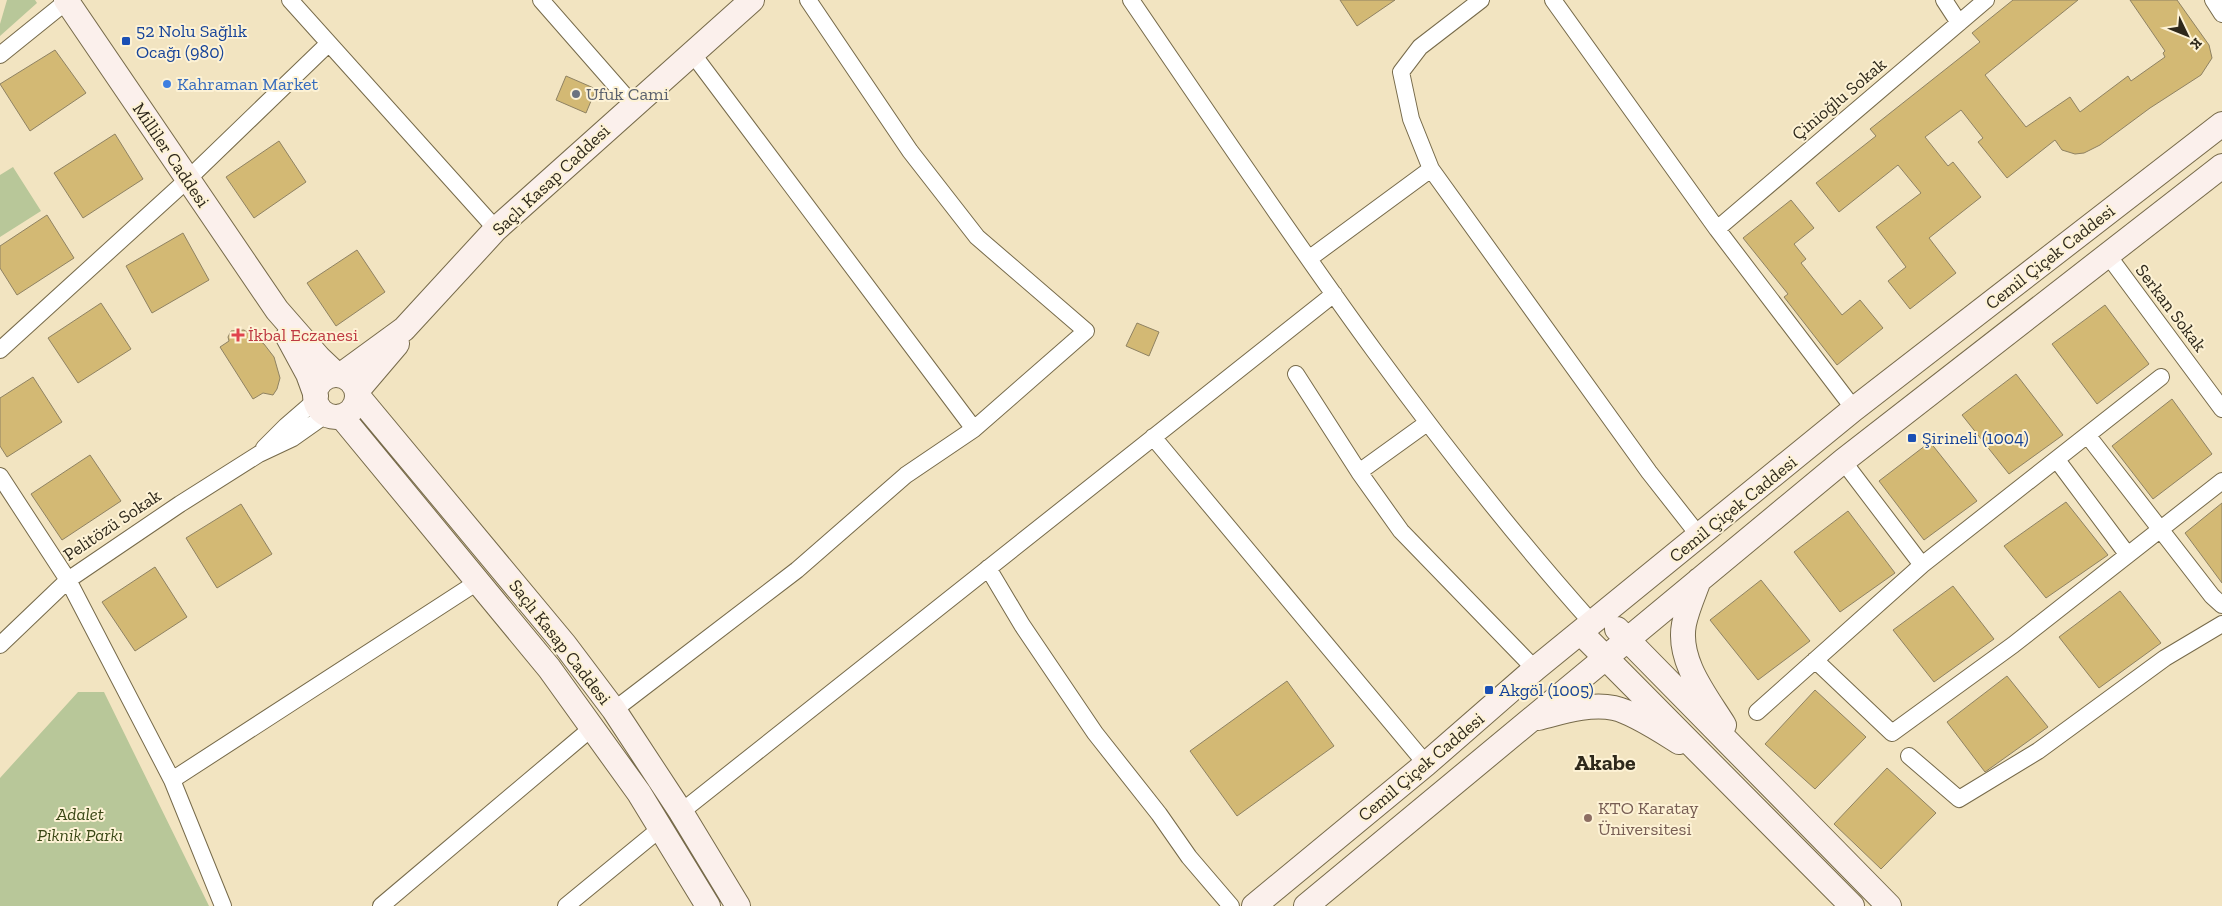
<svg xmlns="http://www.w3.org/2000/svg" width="2222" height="906" viewBox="0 0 2222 906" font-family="'Zilla Slab',serif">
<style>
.green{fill:#b8c799}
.building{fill:#d3b974;stroke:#8f8262}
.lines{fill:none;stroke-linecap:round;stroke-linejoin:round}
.street-casing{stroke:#766a4a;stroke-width:18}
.secondary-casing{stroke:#766a4a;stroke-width:26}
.street{stroke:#fff;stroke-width:16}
.secondary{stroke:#fbf0ec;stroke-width:24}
.transit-dot{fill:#1a4fb4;stroke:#fdf2d5;stroke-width:2}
.shop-dot{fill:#3f7fe0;stroke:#fdf2d5;stroke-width:2}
.worship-dot{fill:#6b7280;stroke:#fdf2d5;stroke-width:2}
.health-dot{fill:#e0444e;stroke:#fdf2d5;stroke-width:2}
.education-dot{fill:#8d6e63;stroke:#fdf2d5;stroke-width:2}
.labels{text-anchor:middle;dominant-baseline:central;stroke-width:4;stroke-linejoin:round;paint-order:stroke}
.transit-label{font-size:18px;fill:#164399;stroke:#fdf2d5;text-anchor:start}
.shop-label{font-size:18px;fill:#366cbe;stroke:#fdf2d5;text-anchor:start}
.worship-label{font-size:18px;fill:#5b616d;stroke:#fdf2d5;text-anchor:start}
.street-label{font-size:18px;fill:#2e281b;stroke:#fdf2d5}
.health-label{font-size:18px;fill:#be3a42;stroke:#fdf2d5;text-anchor:start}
.education-label{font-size:18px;fill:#785e54;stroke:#fdf2d5;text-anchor:start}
.park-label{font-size:18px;font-style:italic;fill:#394614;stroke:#fdf2d5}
.district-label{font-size:22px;font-weight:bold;fill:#2e281b;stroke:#fdf2d5}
</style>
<rect width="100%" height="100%" fill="#f2e4c1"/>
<path class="green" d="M7,0H35L37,3L0,36V24Z
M13,167L41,211L0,237V175Z
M78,692H104L209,906H0V778Z"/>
<path class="building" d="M1340,0H1395L1357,26Z
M2013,0H2078L1985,75L2026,127L2070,97L2080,112L2128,76L2131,81L2165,57L2163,53L2165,51L2130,0H2177L2209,45L2212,58L2201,75L2150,108L2100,145L2084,153L2075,154L2062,150L2055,140L2007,178L1978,142L1983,138L1961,110L1925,137L1948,166L1953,162L1981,197L1929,238L1956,273L1910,309L1888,281L1906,267L1876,227L1921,193L1898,165L1839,212L1816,183L1876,136L1870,129L1980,42L1972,33Z
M55,50L86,93L30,131L0,84Z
M566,76L596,89L586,113L556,100Z
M115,134L143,179L83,218L54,173Z
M279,141L306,182L254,218L226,177Z
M1791,200L1814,228L1794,244L1806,259L1801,263L1842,315L1860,300L1883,328L1837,365L1784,297L1788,294L1743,238Z
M47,215L74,258L17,295L0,268V246Z
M183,233L209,280L152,313L126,266Z
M357,250L385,292L336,326L307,283Z
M101,303L131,349L78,383L48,338Z
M2105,305L2149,364L2097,404L2052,344Z
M1137,323L1159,332L1149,356L1126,346Z
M244,330L264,344L274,357L280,378L277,389L273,395L263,393L253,399L220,347L229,341L228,337L231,331Z
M2016,374L2063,435L2009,474L1962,415Z
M33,377L62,422L7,457L0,446V398Z
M2172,399L2212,454L2153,499L2112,446Z
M1930,442L1977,501L1924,540L1879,481Z
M90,455L121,501L62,540L31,494Z
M2066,502L2108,555L2046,598L2004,546Z
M2222,503V583L2185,533Z
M241,504L272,554L217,588L186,538Z
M1848,511L1895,573L1840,612L1794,552Z
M155,567L187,617L135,651L102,602Z
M1761,580L1810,641L1758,680L1710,620Z
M1953,586L1994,639L1934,682L1893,630Z
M2120,591L2161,643L2099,688L2059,637Z
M2007,676L2048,727L1985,772L1947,722Z
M1287,681L1334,746L1237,816L1190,751Z
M1815,690L1866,737L1815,789L1765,744Z
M1887,768L1936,813L1881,869L1834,824Z"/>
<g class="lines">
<defs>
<path id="street" d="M290,0L496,229
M541,0L633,105
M1131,0C1277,214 1420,431 1593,624
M1481,0L1420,47L1401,72L1411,119L1431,169L1649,472L1700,537
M1553,0L1717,229L1854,409
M1944,0L1959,23
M2213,0L2222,14
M692,53L974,429
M0,55L67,1
M1717,229L1986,0
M2107,254L2222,409
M1310,258L1431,169
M0,350L187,180L328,44
M1296,374L1359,472L1401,531L1535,669
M2088,436L2212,596L2222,605
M1153,437L1426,764
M264,448L286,426L316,400
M2057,460L2127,554
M1359,472L1427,423
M0,476L68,580L172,780L223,906
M1922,565L2161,377
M988,568L1022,625L1095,733L1159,814L1189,857L1231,906
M0,645L68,580L180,504L259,454L293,438L327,414
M1815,660L1892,733L2013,645L2222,481
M614,710L797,570L906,475L974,429L1086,331L977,237L910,151L808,0
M1757,712L1922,565L1843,461
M1909,756L1959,799L2038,751L2165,658L2222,624
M172,780L479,581
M681,812L1334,294
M381,906L593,727
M566,906L661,828"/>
<path id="secondary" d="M66,0L277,310L319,358L337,375
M288,337L308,374L316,396
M341,375L404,329L496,229L752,0
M315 396a21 21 0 1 1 42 0a21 21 0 1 1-42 0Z
M357,391L397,344
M357,395L565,645L614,710L681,812L738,906
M341,416L549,668L639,793L708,906
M1699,580C1694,594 1687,609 1684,624C1677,661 1706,696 1724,725
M1617,629L1889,906
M1581,633L1852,906
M1538,718C1562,712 1589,703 1614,708C1633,712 1663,732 1679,742
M1254,906L1426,764L1535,669L1854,409L2222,124
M1306,906L1843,461L2222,166"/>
</defs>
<use href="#street" class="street-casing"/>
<use href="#secondary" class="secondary-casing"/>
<use href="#street" class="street"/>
<use href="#secondary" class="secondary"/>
</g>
<g class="transit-dot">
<rect x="121" y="36" width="10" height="10" rx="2.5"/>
<rect x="1907" y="433" width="10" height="10" rx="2.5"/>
<rect x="1484" y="685" width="10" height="10" rx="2.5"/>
</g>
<circle class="shop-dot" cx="167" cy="84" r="5"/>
<circle class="worship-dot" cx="576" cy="94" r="5"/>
<path class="health-dot" d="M235.5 327.5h5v5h5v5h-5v5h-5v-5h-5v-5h5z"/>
<circle class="education-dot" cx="1588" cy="818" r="5"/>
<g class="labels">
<g class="transit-label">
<text x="136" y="31">52 Nolu Sağlık<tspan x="136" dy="21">Ocağı (980)</tspan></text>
<text x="1922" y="438">Şirineli (1004)</text>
<text x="1499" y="690">Akgöl (1005)</text>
</g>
<g class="shop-label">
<text x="177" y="84">Kahraman Market</text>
</g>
<g class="worship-label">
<text x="586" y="94">Ufuk Cami</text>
</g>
<g class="street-label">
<text transform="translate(1839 99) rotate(-40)">Çinioğlu Sokak</text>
<text transform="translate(171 155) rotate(56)">Milliler Caddesi</text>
<text transform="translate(551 180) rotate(-43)">Saçlı Kasap Caddesi</text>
<text transform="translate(2050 257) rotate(-38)">Cemil Çiçek Caddesi</text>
<text transform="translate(2171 308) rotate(53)">Serkan Sokak</text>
<text transform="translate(1733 509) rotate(-39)">Cemil Çiçek Caddesi</text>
<text transform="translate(112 525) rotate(-34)">Pelitözü Sokak</text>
<text transform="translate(560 642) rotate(52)">Saçlı Kasap Caddesi</text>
<text transform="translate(1421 767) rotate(-40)">Cemil Çiçek Caddesi</text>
</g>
<g class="health-label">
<text x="248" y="335">İkbal Eczanesi</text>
</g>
<g class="education-label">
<text x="1598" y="808">KTO Karatay<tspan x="1598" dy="21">Üniversitesi</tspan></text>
</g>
<g class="park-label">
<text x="80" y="814">Adalet<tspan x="80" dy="21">Piknik Parkı</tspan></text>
</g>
<g class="district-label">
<text x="1605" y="762">Akabe</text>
</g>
</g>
<g transform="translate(2187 35) rotate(133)" stroke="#fdf2d5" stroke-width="4" paint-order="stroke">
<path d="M0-4L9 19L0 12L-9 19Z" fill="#2e281b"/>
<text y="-8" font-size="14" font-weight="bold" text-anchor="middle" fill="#2e281b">K</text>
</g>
</svg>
